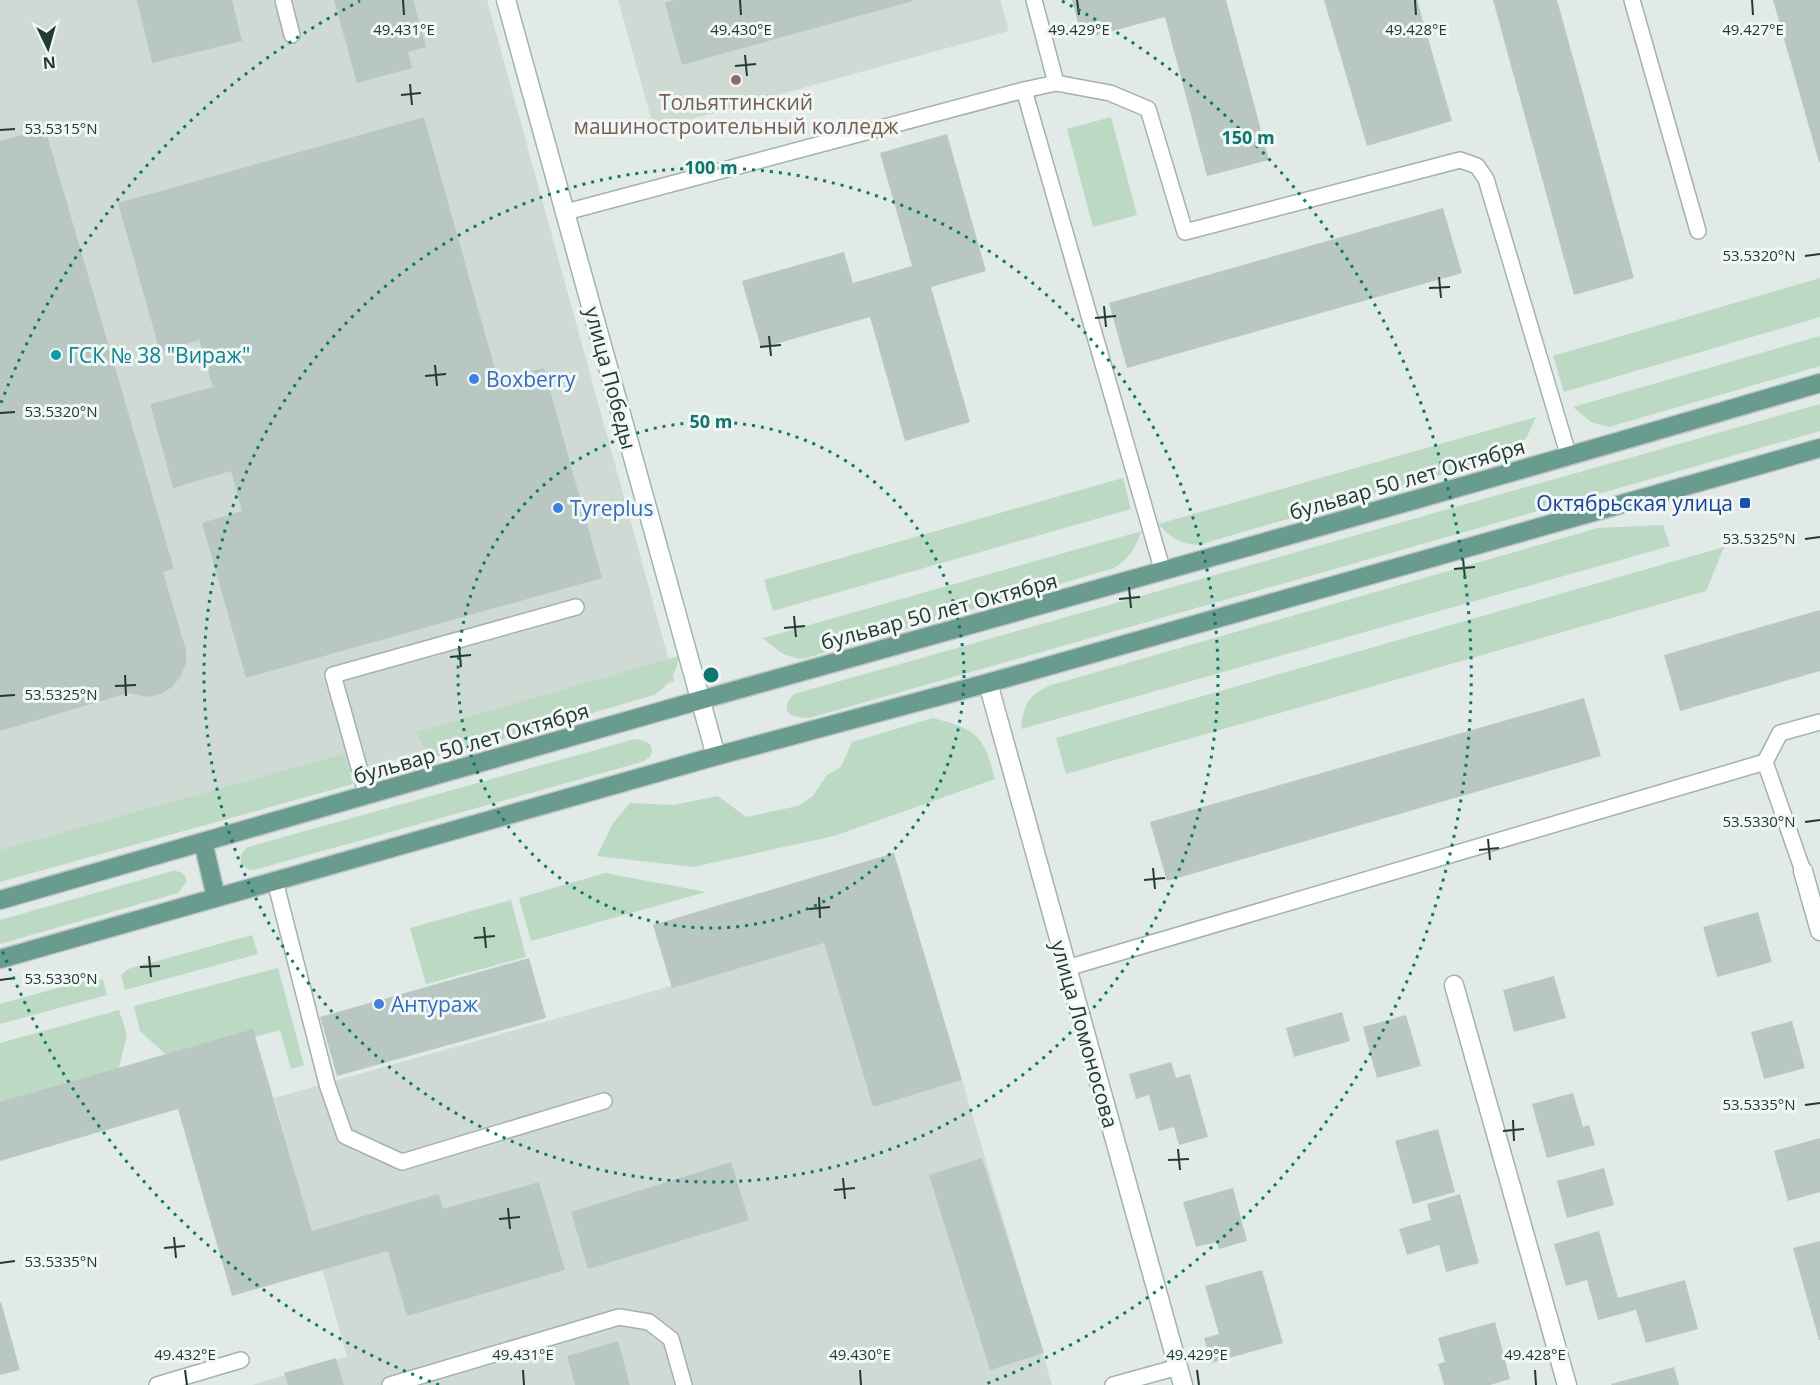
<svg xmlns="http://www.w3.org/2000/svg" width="1820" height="1385" viewBox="0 0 1820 1385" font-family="'Open Sans',sans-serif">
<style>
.built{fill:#cfdad5}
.green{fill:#bbd9c3}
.building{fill:#b9c7c2}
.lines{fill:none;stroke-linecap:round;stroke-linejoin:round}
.service-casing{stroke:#a4b1ad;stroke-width:18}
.minor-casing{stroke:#a4b1ad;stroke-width:21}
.tertiary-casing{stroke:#a4b1ad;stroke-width:21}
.secondary-casing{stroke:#a1b5ad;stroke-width:21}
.primary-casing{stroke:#bdc4c2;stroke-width:21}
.service{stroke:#fff;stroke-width:15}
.minor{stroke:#fff;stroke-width:18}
.tertiary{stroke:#fff;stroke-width:18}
.secondary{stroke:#fff;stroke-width:18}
.primary{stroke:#699b8e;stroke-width:18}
.ticks{fill:none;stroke:#233933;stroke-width:2}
.ring{fill:none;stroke:#0f766e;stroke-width:3;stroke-dasharray:3 6}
.education-dot{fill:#8d6e63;stroke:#f1f7f4;stroke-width:2}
.culture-dot{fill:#0f9aa8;stroke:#f1f7f4;stroke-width:2}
.shop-dot{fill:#3f7fe0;stroke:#f1f7f4;stroke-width:2}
.transit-dot{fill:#1a4fb4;stroke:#f1f7f4;stroke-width:2}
.labels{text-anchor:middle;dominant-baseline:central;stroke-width:6;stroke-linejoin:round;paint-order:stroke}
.education-label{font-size:21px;fill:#785e54;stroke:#f1f7f4}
.culture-label{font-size:21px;fill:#0d838f;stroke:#f1f7f4;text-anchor:start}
.street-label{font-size:21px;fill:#233933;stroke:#f1f7f4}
.shop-label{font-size:21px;fill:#366cbe;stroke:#f1f7f4;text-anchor:start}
.transit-label{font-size:21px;fill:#164399;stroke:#f1f7f4;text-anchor:end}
.ticks-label{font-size:15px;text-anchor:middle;fill:#233933;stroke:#f1f7f4;stroke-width:6;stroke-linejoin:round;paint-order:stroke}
.centre{fill:#0f766e;stroke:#f1f7f4;stroke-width:3}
.ring-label{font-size:18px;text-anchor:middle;font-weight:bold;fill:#0f766e;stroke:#f1f7f4;stroke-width:6;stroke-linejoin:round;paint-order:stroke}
</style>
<rect width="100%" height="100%" fill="#e1eae6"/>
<path class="built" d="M0,0H487L675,682L0,869Z
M618,0H1000L1009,31L654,129Z
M824,943L873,1107L962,1080L1052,1385H252L347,1357L274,1098Z"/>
<path class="green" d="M1111,117L1137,215L1093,227L1067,129Z
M1820,278V317L1564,392L1553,356Z
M1820,336V366L1609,427L1591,422L1573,407Z
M1820,404V431L809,718C790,718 778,711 794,694Z
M1536,417C1529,433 1524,446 1509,455L1198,545C1179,544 1170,537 1158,524Z
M1123,478L1131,509L773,611L764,580Z
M1663,525L1670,546L1021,729C1024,704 1027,696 1051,685L1598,528Z
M1142,531C1135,547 1130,559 1114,568L803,659C785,657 776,650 763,638Z
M1724,547L1706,591L1066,774L1056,738Z
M679,656C676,674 669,685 654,695L442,757C426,754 422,747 417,732Z
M933,718C978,730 983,735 995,779L834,836L693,867L597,856L613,823L630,803L673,805L718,796L746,817L798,806L813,796L827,775L841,767L852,742Z
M635,739L645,741L650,744L652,750L650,757L642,762L254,870C239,869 236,856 248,847Z
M344,754L353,784L0,882V850Z
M172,871C181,871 184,873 187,881L178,893L0,944V920Z
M605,873L706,892L531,941L519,898Z
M511,900L526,957L426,984L410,928Z
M252,935L258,954L125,990L121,975L128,969Z
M278,968L304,1065L291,1069L280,1030L172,1060L140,1031L134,1006Z
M94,978L103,980L107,995L0,1024V1004Z
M119,1010L127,1035L117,1075L0,1108V1043Z"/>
<path class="building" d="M137,0H232L242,41L152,63Z
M334,0H413L426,47L408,52L412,68L357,83Z
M674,0H913V1L682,65L665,3Z
M1072,0H1226L1269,160L1207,176L1165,17L1082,39Z
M1324,0H1417L1452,121L1367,146Z
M1493,0H1557L1634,278L1574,295Z
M1773,0H1820V162H1819Z
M424,117L498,380L544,368L602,578L246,678L202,523L242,511L231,471L173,488L150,404L213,387L199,340L160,352L118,203Z
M45,128L174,569L163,572L186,650V663L181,676L172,687L161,694L148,697L128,693L0,731V141Z
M947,134L986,271L931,287L970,422L905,441L870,317L761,348L742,281L844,252L853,283L912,266L880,153Z
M1443,208L1462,273L1127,368L1109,303Z
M1820,610V671L1680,711L1664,655Z
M1584,698L1601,756L1167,881L1150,822Z
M894,853L962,1080L873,1107L824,943L672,988L653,925Z
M1758,912L1772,962L1717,977L1703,927Z
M529,958L546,1018L337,1076L320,1017Z
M1554,976L1566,1018L1514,1032L1503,990Z
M1342,1012L1350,1041L1294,1057L1286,1028Z
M1406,1015L1421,1066L1377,1078L1363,1027Z
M1792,1021L1805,1068L1764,1079L1751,1032Z
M253,1029L312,1231L439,1194L443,1209L539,1182L565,1270L407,1316L388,1251L232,1296L178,1109L0,1161V1102Z
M1171,1062L1176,1078L1190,1074L1208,1137L1179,1145L1174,1127L1159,1131L1149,1095L1136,1099L1129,1074Z
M1573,1093L1583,1127L1589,1125L1595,1145L1547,1158L1532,1104Z
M1438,1129L1455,1192L1413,1204L1395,1141Z
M1820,1138V1192L1788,1201L1774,1151Z
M982,1158L1044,1353L990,1370L929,1175Z
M731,1162L749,1220L588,1269L571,1212Z
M1604,1168L1614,1205L1567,1218L1557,1181Z
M1233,1188L1247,1241L1219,1249L1217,1242L1196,1247L1183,1202Z
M1460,1194L1479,1263L1446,1272L1439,1245L1407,1255L1399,1229L1431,1220L1427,1204Z
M1599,1231L1618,1298L1685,1280L1698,1329L1646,1343L1636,1310L1598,1320L1587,1280L1566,1286L1554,1244Z
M1820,1241V1340H1819L1793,1248Z
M1262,1270L1283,1343L1211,1363L1204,1338L1219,1334L1205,1286Z
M1,1302L20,1370L0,1375V1303Z
M1495,1322L1510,1379L1490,1385H1444L1438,1364L1445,1362L1438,1338Z
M618,1341L630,1385H575L567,1356Z
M336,1358L344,1385H288L284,1373Z
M1674,1367L1679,1385H1612L1611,1384Z"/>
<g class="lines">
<defs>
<path id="service" d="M283,0L292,35
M1034,0L1056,83L1110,93L1148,109L1185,232L1460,160L1477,166L1486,179L1569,457
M1632,0L1698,231
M1024,90L1056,83
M566,212L1024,90L1163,572
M1765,762L1803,871
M367,796L333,675L576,607
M275,881L327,1084L345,1136L402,1162L604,1101
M1067,968L1765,762L1780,733L1820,722
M157,1385L241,1360
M390,1385L619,1317L649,1322L671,1339L684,1385
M1113,1385L1178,1367"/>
<path id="minor" d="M1803,871L1820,931
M1454,985L1567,1385"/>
<path id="tertiary" d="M988,683L1183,1385"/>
<path id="secondary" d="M506,0L716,756"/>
<path id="primary" d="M203,842L216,897
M0,900C235,833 469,765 704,699C1076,595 1449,492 1820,383
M0,959L716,756L988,683L1820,448"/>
</defs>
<use href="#service" class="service-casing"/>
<use href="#minor" class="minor-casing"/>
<use href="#tertiary" class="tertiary-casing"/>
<use href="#secondary" class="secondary-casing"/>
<use href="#primary" class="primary-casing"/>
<use href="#service" class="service"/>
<use href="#minor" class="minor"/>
<use href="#tertiary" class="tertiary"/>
<use href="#secondary" class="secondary"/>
<use href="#primary" class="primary"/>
</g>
<path class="ticks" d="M403,0L404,15M740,0L741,15M1077,0L1079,15M1415,0L1416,15M1752,0L1753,15M745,55L747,76M735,66L756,64M410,84L412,105M401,95L421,93M0,130L15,129M1805,256L1820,254M1439,277L1441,298M1429,288L1450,287M1104,306L1106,327M1095,318L1116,316M769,336L771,356M760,347L781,345M435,365L437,386M425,376L446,374M0,413L15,412M1805,539L1820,537M1463,558L1465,579M1454,569L1475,567M1129,587L1131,608M1119,599L1140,597M794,616L796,637M784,628L805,626M459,646L461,667M450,657L471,655M125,675L126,696M115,686L136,685M0,696L15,695M1805,822L1820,820M1488,839L1490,860M1479,850L1499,848M1153,868L1155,889M1144,880L1165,878M819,897L820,918M809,909L830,907M484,927L486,948M474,938L495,936M149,956L151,977M140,967L160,966M0,980L15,978M1805,1105L1820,1103M1513,1120L1514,1141M1503,1131L1524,1129M1178,1149L1180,1170M1168,1160L1189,1159M843,1178L845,1199M834,1190L855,1188M508,1208L510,1229M499,1219L520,1217M174,1237L176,1258M164,1248L185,1246M0,1263L15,1261M185,1370L187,1385M523,1370L524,1385M860,1370L861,1385M1197,1370L1199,1385M1535,1370L1536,1385"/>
<g class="ring">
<circle cx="711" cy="675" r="253"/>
<circle cx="711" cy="675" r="507"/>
<path d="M439 1385A760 760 0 0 1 1 947M1 403A760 760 0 0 1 360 1M1062 1A760 760 0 0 1 983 1385"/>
</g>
<circle class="education-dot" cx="736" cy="80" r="6"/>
<circle class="culture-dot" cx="56" cy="355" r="6"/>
<g class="shop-dot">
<circle cx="474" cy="379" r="6"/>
<circle cx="558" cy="508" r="6"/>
<circle cx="379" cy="1004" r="6"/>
</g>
<rect class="transit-dot" x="1739" y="497" width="12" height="12" rx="3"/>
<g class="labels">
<g class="education-label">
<text x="736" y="102">Тольяттинский<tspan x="736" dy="24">машиностроительный колледж</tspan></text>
</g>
<g class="culture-label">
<text x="68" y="355">ГСК № 38 "Вираж"</text>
</g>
<g class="street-label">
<text transform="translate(611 378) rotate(75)">улица Победы</text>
<text transform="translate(1407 479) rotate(-16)">бульвар 50 лет Октября</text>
<text transform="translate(939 611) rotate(-15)">бульвар 50 лет Октября</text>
<text transform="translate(471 743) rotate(-16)">бульвар 50 лет Октября</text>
<text transform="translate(1085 1034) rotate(74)">улица Ломоносова</text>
</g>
<g class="shop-label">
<text x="486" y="379">Boxberry</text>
<text x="570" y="508">Tyreplus</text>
<text x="391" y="1004">Антураж</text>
</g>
<g class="transit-label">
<text x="1733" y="503">Октябрьская улица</text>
</g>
</g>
<g class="ticks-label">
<text x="404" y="35">49.431°E</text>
<text x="741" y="35">49.430°E</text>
<text x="1079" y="35">49.429°E</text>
<text x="1416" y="35">49.428°E</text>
<text x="1753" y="35">49.427°E</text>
<text x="61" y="134">53.5315°N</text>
<text x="1759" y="261">53.5320°N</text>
<text x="61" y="417">53.5320°N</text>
<text x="1759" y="544">53.5325°N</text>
<text x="61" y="700">53.5325°N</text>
<text x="1759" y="827">53.5330°N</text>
<text x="61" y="984">53.5330°N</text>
<text x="1759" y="1110">53.5335°N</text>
<text x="61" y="1267">53.5335°N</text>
<text x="185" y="1360">49.432°E</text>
<text x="523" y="1360">49.431°E</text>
<text x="860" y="1360">49.430°E</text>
<text x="1197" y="1360">49.429°E</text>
<text x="1535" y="1360">49.428°E</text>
</g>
<circle cx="711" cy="675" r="9" class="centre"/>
<g class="ring-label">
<text x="1248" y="144">150 m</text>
<text x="711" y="174">100 m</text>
<text x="711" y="428">50 m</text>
</g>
<g transform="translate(48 48) rotate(175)" stroke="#f1f7f4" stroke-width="4.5" paint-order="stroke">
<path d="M0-4.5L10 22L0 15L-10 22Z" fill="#233933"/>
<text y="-9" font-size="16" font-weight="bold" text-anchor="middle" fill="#233933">N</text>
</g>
</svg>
